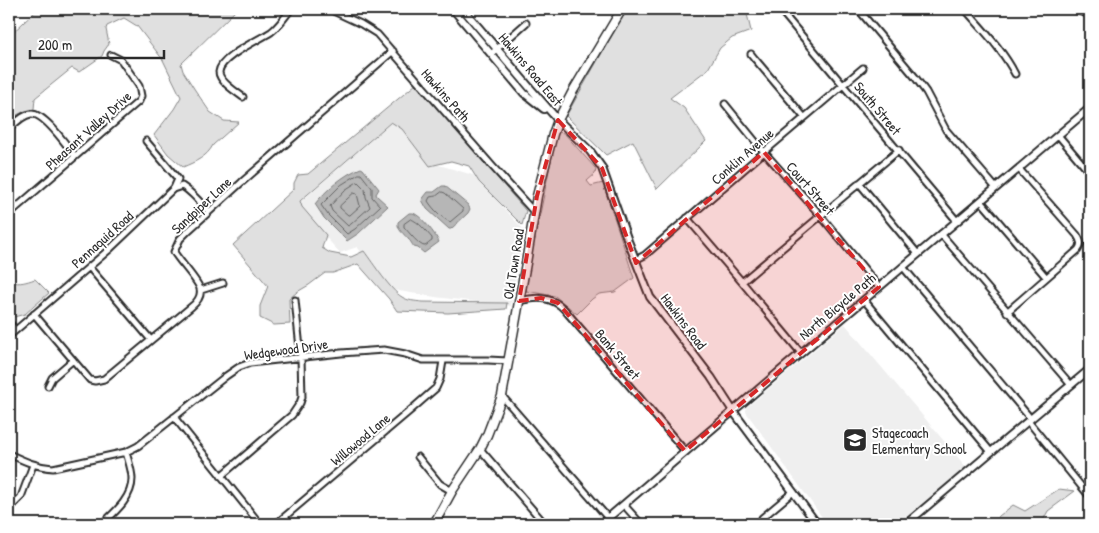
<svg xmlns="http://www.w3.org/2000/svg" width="1099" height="533" viewBox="0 0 1099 533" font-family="'Patrick Hand',sans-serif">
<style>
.built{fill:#efefef}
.green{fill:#e0e0e0;stroke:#868686}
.water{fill:#b6b6b6;stroke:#7e7e7e}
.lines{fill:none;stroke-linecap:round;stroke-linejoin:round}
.shore{stroke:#636363;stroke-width:1}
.minor-casing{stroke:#2b2b2b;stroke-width:9}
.tertiary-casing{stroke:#2b2b2b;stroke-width:10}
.secondary-casing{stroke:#2b2b2b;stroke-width:11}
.minor{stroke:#fff;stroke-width:5}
.tertiary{stroke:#fff;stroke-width:6}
.secondary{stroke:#fff;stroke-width:8}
.marked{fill:#d62828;fill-opacity:0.2;stroke:#d62828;stroke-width:4;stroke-dasharray:10 6;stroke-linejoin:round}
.labels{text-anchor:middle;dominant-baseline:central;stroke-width:4;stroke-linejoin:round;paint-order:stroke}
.street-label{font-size:14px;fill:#2b2b2b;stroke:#fff}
.poi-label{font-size:14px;fill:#2b2b2b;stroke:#fff;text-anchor:start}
</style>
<rect width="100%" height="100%" fill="#fff"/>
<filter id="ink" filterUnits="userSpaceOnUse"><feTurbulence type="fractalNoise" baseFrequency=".02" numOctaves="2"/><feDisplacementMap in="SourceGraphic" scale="10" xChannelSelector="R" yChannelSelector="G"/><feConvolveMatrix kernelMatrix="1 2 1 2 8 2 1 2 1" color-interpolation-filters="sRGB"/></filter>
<g filter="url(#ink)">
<path class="built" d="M396,118L429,162L473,175L524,230L511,306L435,297L393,290L357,247L340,253L297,205Z
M845,324L966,467L897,524H827L746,412V408Z"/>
<path class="green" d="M38,9H237L181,64L183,71L195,90L210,112L224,121L239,122L213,145C207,157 195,162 183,167L168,154L154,135L174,109L181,97L163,60L137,26L124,18L107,26L106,29L109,44L104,51L102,56L79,72L72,68L35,98L34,109L25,111L15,116L9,108V36Z
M627,9H744L747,14L751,31L732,38L720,48L708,69L670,98L684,108L706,141L657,189L633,141L606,155L566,116Z
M416,84L526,211L522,225L479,182L469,166L451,161L430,166L402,129L391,122L300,201L302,207L326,235L322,248L330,253L351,257L364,251C373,263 391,291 402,297C408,301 415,301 422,302L507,303L506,309L448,313L397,311L389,299L358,264L333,273H325L309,285L297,292L289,299L290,324L274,325L260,318V306L268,286L233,245L294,189V183L298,175L308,174Z
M557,132L564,133L596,169L595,174L587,181L591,186L603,183L634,278L615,292L599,294L592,299L577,314L555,296L526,291L529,267Z
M35,279L49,293L25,314L14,317L9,308V284L12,282C20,284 26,282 35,279Z
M1059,489L1075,491L1048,511L1041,524H992L999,516L1013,505L1025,511Z"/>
<path class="water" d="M361,168L363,169L379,189L376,194L377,196L388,206L359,233L347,241L324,218L315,204C325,191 344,174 361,168Z
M442,186H445L468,205L470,209L468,213L451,229H449L427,209L422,200L424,197L428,192H434Z
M409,213C410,213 412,213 413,213C421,215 436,235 439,242L424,253L418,248L414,247C413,246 410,240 409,240C404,233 397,231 398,222Z"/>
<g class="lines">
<path class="shore" d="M359,174H361L372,188V197L380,206L355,229L347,234L328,215L321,205L341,185Z
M358,182L365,189L366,197L370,207L351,224L348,226L332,211L330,206L345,190Z
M442,192L445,193L463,209V211L450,222C442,218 433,209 428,201L430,197L436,196Z
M354,193L357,194L360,206L350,215H348L340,208V206Z
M411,219C419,222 426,231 432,238V241C431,241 426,246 425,246C420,247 408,231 404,227V224Z"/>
<defs>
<path id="minor" d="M329,9L361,24L377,34L493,167L534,212
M858,9L915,77L926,92L946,130L996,188
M965,9C982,29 1003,50 1015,74
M1073,9L1090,15
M781,11L957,221
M491,54L526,23
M751,54L755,59L804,117
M243,97C236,92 219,81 219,72C220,57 259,40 271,32C279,26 285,17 291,9
M725,104L764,152L821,216L879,287
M9,129C15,123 23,115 31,114C44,112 67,146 75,156
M1058,135L1090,173
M146,141L178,179L174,188
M859,183L918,254
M981,201L1046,277
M9,214L139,101L141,96L139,86L121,60L111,55
M687,218L742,282L801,353
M941,234L1071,385
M635,260L645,255L764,152L863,68
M89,267L151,340
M903,267L1031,419
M742,282L899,150
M201,290L223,283
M864,300L991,452
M519,301C536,297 551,296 564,309L685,451
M1007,312L1078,250C1082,245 1081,241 1077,235L1019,169
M34,314L90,380L95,381L104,379L191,307C196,303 202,297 200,289C199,282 179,261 174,252L180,239L188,231L242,182L393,51
M9,322L15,330
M9,336L111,248L173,189L182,186C193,193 201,203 209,212
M48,386L52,378L73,360
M502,396L608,518
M174,417L260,524
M1028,421L1090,497
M480,449L545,524
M9,454C24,461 37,467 53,468L126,452L138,446L226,376L239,367L250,363L341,353L384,350L405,354L423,360H488L508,361
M418,457L440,484L452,491
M221,476L292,415L300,403L302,397L301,358L295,300
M624,505L641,524
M9,509L21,497L33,465
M762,518L793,492
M102,524C115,512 132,498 132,479C132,470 128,460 126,452
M276,524L412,409L436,388L440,379L443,361"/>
<path id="tertiary" d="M453,9L524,93L544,109
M463,9L530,88L558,120L590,151L602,168L628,241L650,297L711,377L733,411L817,524
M601,524L801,353L864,300L1090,108
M906,524L991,452L1090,369"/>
<path id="secondary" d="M434,524L452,491L480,449L487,435L502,396L526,263L537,196L553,134L558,120L573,91L622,9"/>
</defs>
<use href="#minor" class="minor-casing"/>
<use href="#tertiary" class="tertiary-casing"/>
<use href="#secondary" class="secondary-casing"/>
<use href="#minor" class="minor"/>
<use href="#tertiary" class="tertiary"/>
<use href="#secondary" class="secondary"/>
</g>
</g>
<path class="marked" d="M558,120L602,168L636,263L764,152L879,287L685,451L558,303L541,298L519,301L537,196Z"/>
<defs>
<symbol id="school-square" viewBox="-11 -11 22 22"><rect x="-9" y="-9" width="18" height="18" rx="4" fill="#2b2b2b" stroke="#fff"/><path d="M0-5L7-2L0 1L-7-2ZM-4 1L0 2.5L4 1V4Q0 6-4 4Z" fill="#fff"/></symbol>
</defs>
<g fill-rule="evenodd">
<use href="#school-square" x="841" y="426" width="28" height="28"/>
</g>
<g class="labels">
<g class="street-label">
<text transform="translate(531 69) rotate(50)">Hawkins Road East</text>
<text transform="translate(446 95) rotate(49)">Hawkins Path</text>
<text transform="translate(878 108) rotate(50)">South Street</text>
<text transform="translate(88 130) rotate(-42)">Pheasant Valley Drive</text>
<text transform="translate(742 156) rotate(-41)">Conklin Avenue</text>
<text transform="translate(811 188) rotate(49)">Court Street</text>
<text transform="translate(201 205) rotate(-43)">Sandpiper Lane</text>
<text transform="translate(102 239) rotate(-42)">Pennaquid Road</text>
<text transform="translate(513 264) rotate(-81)">Old Town Road</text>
<text transform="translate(837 306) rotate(-40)">North Bicycle Path</text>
<text transform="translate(684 321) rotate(53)">Hawkins Road</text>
<text transform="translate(286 349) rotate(-8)">Wedgewood Drive</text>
<text transform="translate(618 354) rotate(50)">Bank Street</text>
<text transform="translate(360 439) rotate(-40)">Willowood Lane</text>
</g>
<g class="poi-label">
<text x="872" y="432">Stagecoach<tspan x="872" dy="16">Elementary School</tspan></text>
</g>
</g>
<rect width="1099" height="533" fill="none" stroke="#fff" stroke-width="30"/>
<rect x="15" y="15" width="1069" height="503" fill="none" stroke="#2b2b2b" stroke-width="2" filter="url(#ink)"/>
<path d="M30 50v8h134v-8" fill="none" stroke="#2b2b2b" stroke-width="2.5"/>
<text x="38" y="50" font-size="15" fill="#2b2b2b" stroke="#ffffff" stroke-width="4" paint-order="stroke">200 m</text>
</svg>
